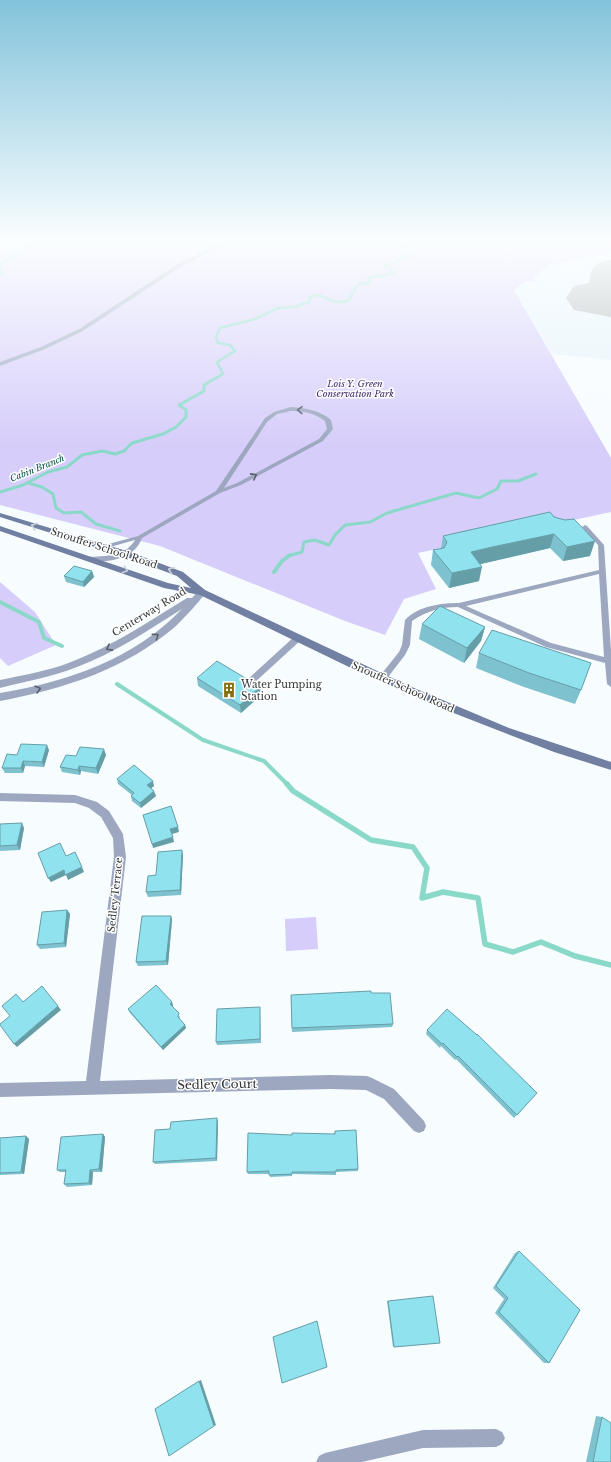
<svg xmlns="http://www.w3.org/2000/svg" width="611" height="1462" viewBox="0 0 611 1462" font-family="'Libre Baskerville',serif">
<style>
.built{fill:#e6f3fc}
.green{fill:#d6cdfa}
.lines{fill:none;stroke-linecap:round;stroke-linejoin:round}
.stream-far3{stroke:#8ad9c8;stroke-width:2.5}
.stream-far2{stroke:#8ad9c8;stroke-width:3}
.stream-far1{stroke:#8ad9c8;stroke-width:4}
.stream{stroke:#8ad9c8;stroke-width:5.5}
.taxiway{fill:#aeb2b5;fill-rule:evenodd}
.runway{fill:#aeb2b5;fill-rule:evenodd}
.service{fill:#9da8c0;fill-rule:evenodd}
.minor{fill:#9da8c0;fill-rule:evenodd}
.tertiary{fill:#9da8c0;fill-rule:evenodd}
.secondary{fill:#7180a2;fill-rule:evenodd}
.wall{fill:#7dc2ce}
.shaded-wall{fill:#669ea7}
.building{fill:#91e2ef;stroke:#669ea7}
.oneway{stroke:#595f68}
.oneway2{stroke:#cdd3de}
.labels{text-anchor:middle;dominant-baseline:central;stroke-width:3;stroke-linejoin:round;paint-order:stroke}
.far-park-label{font-size:9px;font-style:italic;fill:#3f296c;stroke:#fff}
.far-water-label{font-size:9px;font-style:italic;fill:#0c5146;stroke:#fff}
.street-label{font-size:10px;fill:#343738;stroke:#fff}
.poi-label{font-size:10px;fill:#343738;stroke:#fff;text-anchor:start}
.near-street-label{font-size:12px;fill:#343738;stroke:#fff}
</style>
<rect width="100%" height="100%" fill="#f7fcff"/>
<path class="built" d="M611,252V360L552,354L514,290L548,266Z"/>
<path class="green" d="M31,241H611V252L548,266L532,278L539,282L526,281L514,290L611,458V512L418,553L436,589L404,599L385,635L345,621L160,546L0,505V252Z
M0,582L35,612L56,645L8,666L0,658Z
M316,917L318,949L286,951L285,919Z"/>
<g class="lines">
<path class="stream-far3" d="M0,266L5,261L38,241
M0,266L3,275L0,276
M214,379L223,374L217,362L235,351L230,345L218,343L216,337L220,328L255,319L278,308L295,307L309,302L310,297C325,290 330,308 349,300L356,287L361,283L369,284V278L395,273L385,266L411,256L401,251V244L404,241"/>
<path class="stream-far2" d="M28,483L42,487L53,494L56,508L64,513L81,512L96,524L120,531
M0,492L23,485L48,472L67,467L82,455L102,451L115,454L124,451L132,443L163,434L176,427L186,417V410L179,405L204,391V385L216,378
M288,556L302,552L304,542L315,540L329,545L335,535L345,525L370,522L387,513L456,493L479,498L497,489L501,481H518L536,474"/>
<path class="stream-far1" d="M274,572L282,561L290,555
M0,602L39,622L44,638L62,646
M117,684L203,740L264,761L288,785"/>
<path class="stream" d="M287,784L293,791L371,840L413,847L427,868L422,898L443,892L478,898L485,944L513,952L541,942L575,956L611,965"/>
<path class="taxiway" d="M611,260V302L602,306L594,304C588,295 587,272 596,265C599,262 606,261 611,260Z"/>
<path class="runway" d="M593,282L611,283V317L574,310L566,298L574,286Z"/>
<path class="service" d="M291,407C305,408 320,410 331,420L333,429L323,441L241,485L220,493L142,538C140,543 137,548 133,551C122,561 100,563 86,560V558L88,557C105,556 125,557 135,540L103,549L100,547L101,546L138,536L216,491L265,418L274,412ZM291,411C304,411 314,413 325,421L327,429L319,439L237,483L224,488L267,422L277,414Z
M585,525L587,526L604,545L611,650V687L607,684L605,663L546,647L458,607C441,607 427,611 412,621L410,645L405,655L385,681H379L378,679L379,677L399,652L402,645L405,620C418,606 441,603 459,603L599,570L598,545L582,527ZM599,574L604,657L551,643L466,606Z
M298,635L302,638L301,640L253,684H247L246,682L247,680L295,636Z"/>
<path class="minor" d="M224,241H230L182,266L83,331L45,349L0,366V362L41,347L79,329L178,264Z
M0,793L75,795L97,802L109,811L123,834L126,857L100,1081L330,1075L367,1076L372,1078L394,1089L424,1121L426,1126L424,1131L419,1133L414,1131L384,1099L366,1090L330,1089L0,1097V1083L86,1081L114,857L113,838L101,817L89,808L75,803L0,801Z
M496,1429L502,1432L505,1438L502,1444L496,1447L423,1448L362,1462H316L319,1456L325,1453L423,1430Z"/>
<path class="tertiary" d="M202,589L205,590L206,592L205,594C196,605 186,616 176,626C126,669 64,689 0,701V693C67,682 134,659 182,609C148,630 115,653 77,667C52,677 26,681 0,688V680C24,675 48,671 71,662C113,646 149,621 187,598H192L199,590Z"/>
<path class="secondary" d="M0,513L130,552L183,572L205,590L407,685L509,728L611,762V770L554,752L451,712L349,667L200,595L164,588L0,531V526L168,583L191,588L177,576L124,556L0,517Z"/>
</g>
<path class="wall" d="M550,512L590,556L563,561L550,548L489,562L480,564L479,581L449,588L431,565L433,550L441,549L443,536Z
M92,571L94,577L84,587L66,582L64,576Z
M422,624L485,627L481,641L464,663L419,639Z
M479,653L581,690L575,704L524,687L476,668Z
M197,678L260,687L261,695L241,713L198,686Z
M49,750L44,767L25,766L23,773H5L2,768L17,755Z
M106,755L98,774L81,771L80,775L62,772L60,767L76,756Z
M117,779L154,786L151,788L156,796L141,808L132,801L131,796L132,795L118,784Z
M0,824L24,828L20,850L0,851Z
M183,855L181,895L148,897L146,892L156,875Z
M67,910L70,914L66,947L40,949L37,945Z
M171,916L172,920L168,965L138,966L136,962Z
M371,993L393,1024L392,1027L292,1032L291,995Z
M172,1002L173,1006V1007L180,1017L179,1019L185,1025L186,1028L163,1050L130,1013L128,1009Z
M260,1007L261,1043L217,1045L216,1042Z
M427,1030L537,1093L514,1118L456,1059L455,1060L441,1046L440,1048L426,1034Z
M218,1121L217,1161L155,1164L153,1162L170,1129Z
M335,1131L358,1169V1171L336,1172V1175L292,1174V1176L270,1177L269,1174H248L247,1172L292,1135L334,1134Z
M103,1134L105,1137L102,1172H93L92,1185L67,1187L64,1184L66,1172H60L57,1170Z
M26,1136L29,1139L24,1174L0,1175V1138Z
M519,1251L549,1363H544L495,1313L504,1299L493,1288L515,1253Z
M387,1301H388L440,1343L393,1347Z
M596,1416L602,1417L611,1462H586Z"/>
<path class="shaded-wall" d="M554,534L550,548L468,567L471,552Z
M595,541L590,556L563,561L567,547Z
M482,567L479,581L449,588L452,573Z
M92,571L94,577L84,587L83,582Z
M485,627L481,641L464,663L467,648Z
M260,687L261,695L241,713L240,705Z
M47,745L49,750L44,767L42,762Z
M104,749L106,755L98,774L96,768Z
M23,761L25,766L23,773L21,768Z
M79,766L81,771L80,775L78,770Z
M153,781L154,786L149,790L147,785Z
M154,791L156,796L141,808L140,803Z
M22,823L24,828L20,850L17,845Z
M178,827L179,832L172,834L170,829Z
M173,837L174,842L153,848L152,844Z
M182,850L183,855L181,895L180,890Z
M82,867L84,872L68,880L66,875L51,882L48,878L64,870Z
M67,910L70,914L66,947L64,943Z
M171,916L172,920L168,965L166,961Z
M172,1002L173,1006L171,1008L170,1004Z
M58,1006L61,1010L17,1047L14,1044Z
M185,1025L186,1028L163,1050L161,1047Z
M217,1118L218,1121L217,1161L216,1158Z
M103,1134L105,1137L102,1172L99,1169Z
M26,1136L29,1139L24,1174L21,1172Z
M90,1170L93,1172L92,1185L89,1183Z
M201,1380L216,1425L214,1426L199,1381Z"/>
<path class="building" d="M550,512L554,517L565,520L574,519L595,541L567,547L554,534L492,547L471,552L482,567L452,573L433,550L444,548L447,542L443,536Z
M74,566L92,571L83,582L64,576Z
M440,606L485,627L467,648L422,624Z
M492,630L591,663L581,690L529,673L479,653Z
M217,661L260,687L240,705L197,678Z
M21,744L47,745L42,762L23,761L21,768H2L7,754L17,755Z
M80,747L104,749L96,768L79,766L78,770L60,767L66,755L76,756Z
M134,765L153,781L147,785L154,791L140,803L131,796L134,793L117,779Z
M171,806L178,827L170,829L173,837L152,844L143,815Z
M22,823L17,845L0,846V824Z
M60,843L66,856L75,852L82,867L65,875L64,870L48,878L38,853Z
M182,850L180,890L146,892L148,876L156,875L158,852Z
M67,910L64,943L37,945L42,912Z
M142,916H171L166,961L136,962Z
M156,985L172,1002L170,1004L179,1013L178,1017L185,1025L161,1047L128,1009Z
M42,986L58,1006L14,1044L0,1025V1024L10,1016L2,1006L16,994L23,1002Z
M371,991V993H390L393,1024L292,1028L291,995Z
M260,1007V1039L216,1042L217,1009Z
M447,1009L477,1035V1034L537,1093L517,1115L458,1056L457,1057L443,1043L442,1044L427,1030Z
M217,1118L216,1158L153,1162L155,1130L170,1129L171,1122Z
M356,1130L358,1169L336,1170V1172H292V1174L269,1175V1171L247,1172L248,1133L292,1135V1133L335,1134V1131Z
M103,1134L99,1169L90,1170L89,1183L64,1184L66,1170H57L61,1137Z
M26,1136L21,1172L0,1173V1138Z
M519,1251L580,1310L549,1363L499,1312L508,1298L496,1286Z
M433,1296L440,1343L394,1347L388,1301Z
M317,1321L327,1367L282,1383L273,1337Z
M199,1381L214,1426L169,1456L155,1409Z
M602,1417L611,1423V1462H593Z"/>
<defs><path id="oneway-chevron" d="M-2-3.5L2.5 0L-2 3.5" fill="none" stroke-width="1.6" stroke-linecap="round" stroke-linejoin="round"/></defs>
<g class="oneway">
<use href="#oneway-chevron" transform="translate(300 410) rotate(-178)"/>
<use href="#oneway-chevron" transform="translate(254 476) rotate(-28)"/>
<use href="#oneway-chevron" transform="translate(156 636) rotate(-37)"/>
<use href="#oneway-chevron" transform="translate(109 648) rotate(152)"/>
<use href="#oneway-chevron" transform="translate(38 689) rotate(-16)"/>
</g>
<g class="oneway2">
<use href="#oneway-chevron" transform="translate(34 526) rotate(-163)"/>
<use href="#oneway-chevron" transform="translate(125 570) rotate(18)"/>
<use href="#oneway-chevron" transform="translate(171 570) rotate(-159)"/>
</g>
<linearGradient id="sky" x2="0" y2="1"><stop stop-color="#82c3db"/><stop offset="0.54" stop-color="#fbfeff"/><stop offset="1" stop-color="#fbfeff" stop-opacity="0"/></linearGradient>
<rect width="611" height="446" fill="url(#sky)"/>
<defs>
<symbol id="building-bare" viewBox="-9 -9 18 18"><path d="M-4-6H4V6H1V3H-1V6H-4ZM-2.5-4.3h1.7v1.8h-1.7ZM.8-4.3h1.7v1.8H.8ZM-2.5-1h1.7V.8h-1.7ZM.8-1h1.7V.8H.8Z" fill="#866e0c" stroke="#fff" stroke-width="2.5" paint-order="stroke"/></symbol>
</defs>
<g fill-rule="evenodd">
<use href="#building-bare" x="218" y="679" width="22" height="22"/>
</g>
<g class="labels">
<g class="far-park-label">
<text x="355" y="383">Lois Y. Green<tspan x="355" dy="10">Conservation Park</tspan></text>
</g>
<g class="far-water-label">
<text transform="translate(37 468) rotate(-22)">Cabin Branch</text>
</g>
<g class="street-label">
<text transform="translate(104 548) rotate(18)">Snouffer School Road</text>
<text transform="translate(149 612) rotate(-31)">Centerway Road</text>
<text transform="translate(403 687) rotate(24)">Snouffer School Road</text>
<text transform="translate(115 895) rotate(-84)">Sedley Terrace</text>
</g>
<g class="poi-label">
<text x="241" y="684">Water Pumping<tspan x="241" dy="12">Station</tspan></text>
</g>
<g class="near-street-label">
<text transform="translate(217 1084) rotate(-1)">Sedley Court</text>
</g>
</g>
</svg>
